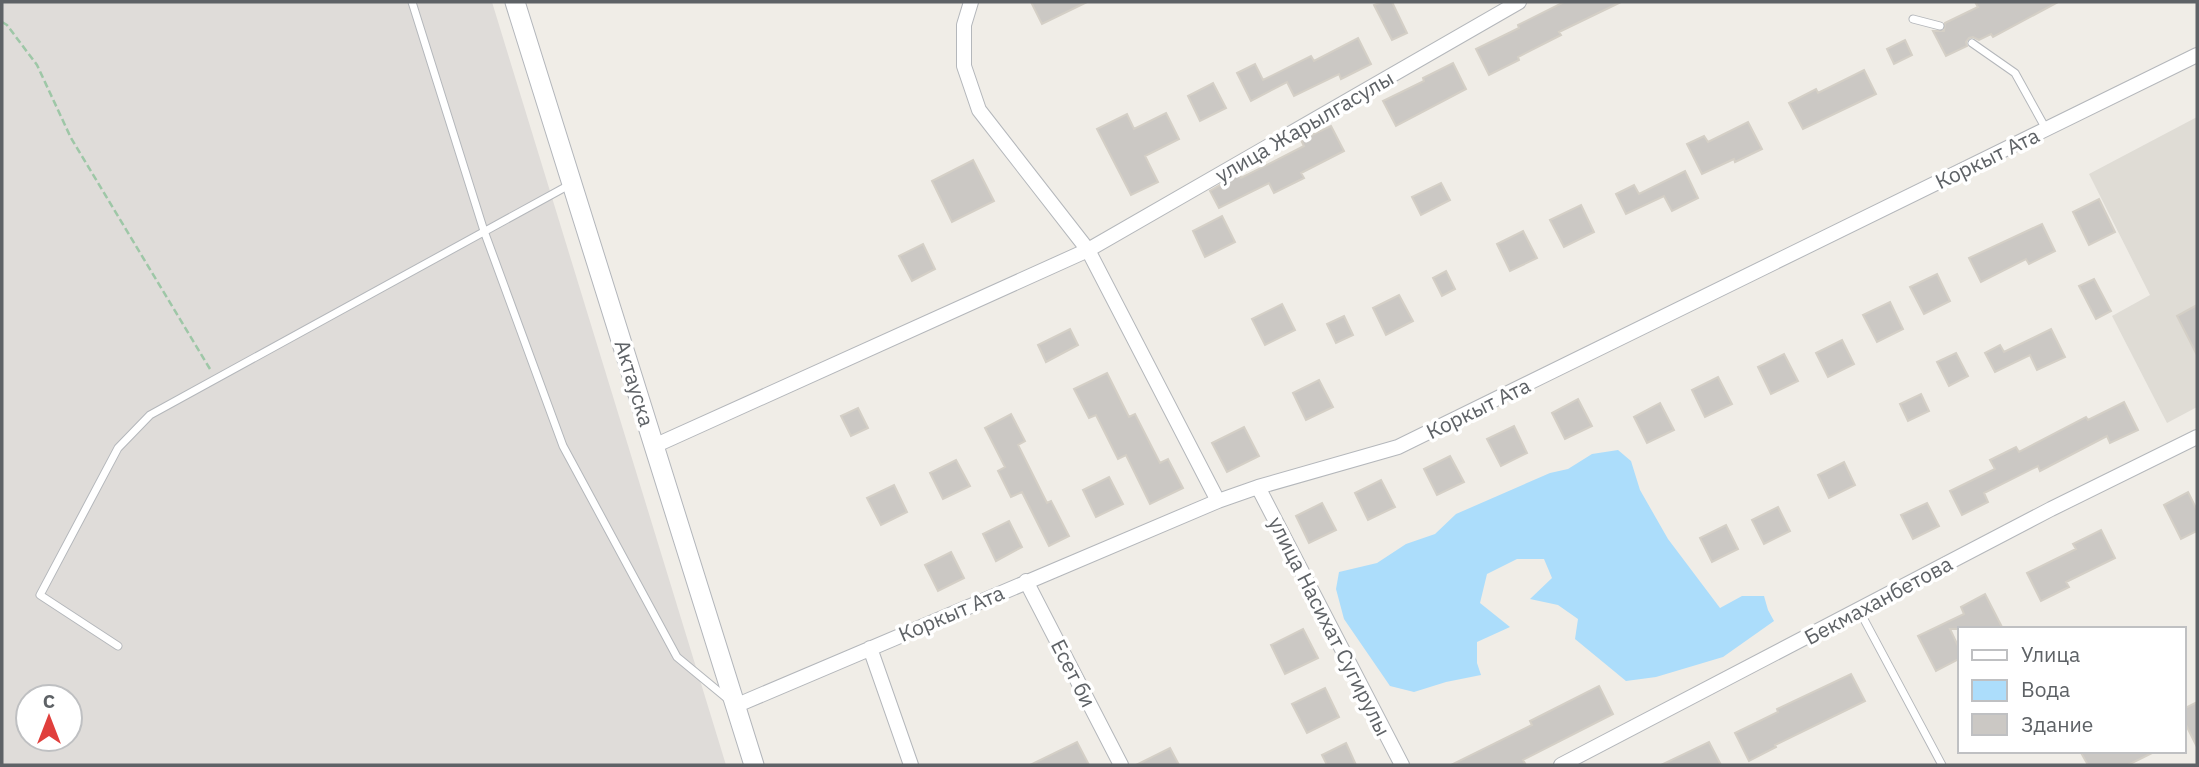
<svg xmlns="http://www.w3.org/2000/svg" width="2199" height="767" viewBox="0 0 2199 767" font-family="'IBM Plex Sans',sans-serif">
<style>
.industrial{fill:#dfdcd9;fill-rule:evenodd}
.education{fill:#dfdcd5}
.water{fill:#acddfb}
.building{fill:#cbc8c4;stroke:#d4cfc6;stroke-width:2}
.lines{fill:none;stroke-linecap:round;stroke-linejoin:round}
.lane-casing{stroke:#b4b7bb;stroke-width:9}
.street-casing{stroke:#b4b7bb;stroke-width:16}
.secondary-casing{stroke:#b3b6bb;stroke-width:21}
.path{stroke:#9ec7a7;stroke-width:2.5;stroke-dasharray:7 3.5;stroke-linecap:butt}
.lane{stroke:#fff;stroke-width:7}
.street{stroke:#fff;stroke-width:14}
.secondary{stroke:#fff;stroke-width:19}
.labels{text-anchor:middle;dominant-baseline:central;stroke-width:7;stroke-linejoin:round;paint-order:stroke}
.street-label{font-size:21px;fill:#5e6266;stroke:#fff}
</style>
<rect width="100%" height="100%" fill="#f0ede7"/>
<path class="industrial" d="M2,2H492L726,765H2ZM28,697H70V739H28Z"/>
<path class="education" d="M2197,117V407L2167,423L2112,316L2150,295L2089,174Z"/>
<path class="water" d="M1618,450L1631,461L1640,490L1668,539L1720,608L1742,596H1764L1768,610L1774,621L1723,657L1656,677L1626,681L1575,639L1578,619L1558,605L1530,599L1552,578L1544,559H1517L1487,574L1480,603L1510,627L1477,642V663L1481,675L1446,682L1414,692L1390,686L1344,619L1336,589L1339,572L1377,563L1406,544L1435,534L1456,514L1550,473L1568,469L1592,454Z"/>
<path class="building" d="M1031,2H1087L1042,24Z
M1382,2H1392L1407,33L1392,40L1374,5Z
M1564,2H1621L1559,32L1561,35L1518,57L1519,60L1489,75L1476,49L1519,28L1518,25Z
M1975,2H2058L1993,37L1991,34L1979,40L1973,37L1969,38L1966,42L1967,46L1946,56L1933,31H1944L1945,23L1978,7Z
M1358,38L1371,64L1341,79L1339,74L1294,96L1287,82L1251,101L1237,73L1255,64L1263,80L1311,56L1314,61Z
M1905,40L1912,55L1894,64L1887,49Z
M1453,63L1466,89L1396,126L1383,101L1424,81L1423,78Z
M1864,70L1876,94L1803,129L1789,103L1816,89L1818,93Z
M1213,83L1226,108L1200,121L1188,96Z
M1166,113L1179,139L1145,156L1158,182L1131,195L1097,129L1127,114L1134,129Z
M1748,122L1762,149L1735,162L1734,159L1702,174L1687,144L1704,136L1708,142Z
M1331,126L1344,151L1301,173L1304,178L1274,193L1269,183L1219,208L1210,191L1239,174L1241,178L1304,146L1301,140Z
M973,160L994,201L952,222L932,181Z
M1685,171L1698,198L1672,211L1664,196L1626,214L1616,194L1634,185L1639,194Z
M1441,183L1450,200L1421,215L1412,197Z
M2099,199L2115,232L2089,245L2073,212Z
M1581,205L1594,232L1564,247L1550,220Z
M1222,216L1235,242L1205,257L1193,231Z
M2042,224L2055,251L2029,264L2026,259L1981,282L1969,258Z
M1523,231L1537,258L1510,271L1497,244Z
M923,244L935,269L912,281L899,256Z
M1446,271L1455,289L1442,296L1433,278Z
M1937,274L1950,301L1924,314L1910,287Z
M2094,279L2111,311L2096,319L2079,286Z
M1399,295L1413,321L1386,335L1373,308Z
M1890,302L1903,329L1877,342L1863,315Z
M1282,304L1295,330L1265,345L1252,319Z
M2197,305V355L2177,316Z
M1344,316L1353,335L1336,343L1327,324Z
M1070,329L1078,345L1046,362L1038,345Z
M2051,329L2065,357L2037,370L2030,355L1995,372L1985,353L2000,345L2004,352Z
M1842,340L1854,364L1828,377L1816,353Z
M1956,353L1968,376L1949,386L1937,362Z
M1784,354L1798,381L1771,394L1758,367Z
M1107,373L1129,417L1135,414L1160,463L1168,459L1183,488L1150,504L1126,455L1118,459L1096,415L1089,418L1074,389Z
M1718,377L1732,404L1705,417L1692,390Z
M1319,380L1333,407L1306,420L1293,393Z
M1921,394L1929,411L1908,421L1900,404Z
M1578,399L1592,426L1565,439L1552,413Z
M2124,402L2138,430L2110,443L2107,436L2040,471L2038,466L1984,493L1988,502L1962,515L1950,491L1995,469L1990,460L2016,447L2019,452L2086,417L2088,420Z
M1660,403L1674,430L1647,443L1634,417Z
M858,408L868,428L851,436L841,416Z
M1011,414L1025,441L1018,445L1047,503L1051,501L1069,536L1049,546L1022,492L1011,497L998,471L1005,467L985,428Z
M1514,426L1527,453L1501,466L1487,439Z
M1244,427L1259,456L1227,472L1212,443Z
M1450,456L1464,482L1437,495L1424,469Z
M956,460L970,486L943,499L930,473Z
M1844,462L1855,485L1829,498L1818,475Z
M1109,477L1123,504L1096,517L1083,490Z
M1381,480L1395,507L1368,520L1355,493Z
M894,485L907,512L881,525L867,498Z
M2188,492L2197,510V531L2181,539L2164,505Z
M1322,503L1336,530L1309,543L1296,516Z
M1927,503L1939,526L1913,539L1901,515Z
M1778,507L1790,531L1764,544L1752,520Z
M1009,521L1022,547L996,561L983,534Z
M1726,525L1738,549L1712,562L1700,538Z
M2101,530L2115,558L2066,582L2069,587L2041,601L2027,573L2076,549L2073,544Z
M951,552L964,578L938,591L925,565Z
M1985,594L2003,629H1950L1959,648V659L1936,671L1918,636L1964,614L1961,607Z
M1303,629L1318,658L1285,674L1271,645Z
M1851,674L1865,701L1775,745L1776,747L1749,761L1735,733L1778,712L1777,709Z
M1599,686L1613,714L1523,760L1526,765H1451L1532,725L1530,721Z
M1325,688L1339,717L1307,733L1292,704Z
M2197,702V747L2183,719V709Z
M1077,742L1089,765H1030Z
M1709,742L1721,765H1661Z
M1346,743L1356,765H1327L1322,755Z
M1170,748L1179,765H1136Z
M2080,751H2156L2128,765H2088Z"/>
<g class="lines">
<defs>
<path id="lane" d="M412,2L484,231L563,446L677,657L729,700
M1913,19L1940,26
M1972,43L2015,73L2046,129
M1859,610L1942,765
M118,646L40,595L118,448L150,415L571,184"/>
<path id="street" d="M971,2L964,25V66L979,110L1088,250L1218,501
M654,446L1088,250L1519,2
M1258,487L1402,765
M1026,581L1121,765
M870,648L911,765
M735,706L1218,501L1258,487L1398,447L2197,55
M1561,765L2051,509L2197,437"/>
<path id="secondary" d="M515,2L754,765"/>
</defs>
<use href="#lane" class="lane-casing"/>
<use href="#street" class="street-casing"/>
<use href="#secondary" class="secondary-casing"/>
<path class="path" d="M2,22L7,25L37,65L71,138L210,369"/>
<use href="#lane" class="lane"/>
<use href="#street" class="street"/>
<use href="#secondary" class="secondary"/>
</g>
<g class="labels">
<g class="street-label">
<text transform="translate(1304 126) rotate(-30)">улица Жарылгасулы</text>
<text transform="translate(1987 158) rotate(-26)">Коркыт Ата</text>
<text transform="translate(635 383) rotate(73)">Актауска</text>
<text transform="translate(1478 408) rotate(-26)">Коркыт Ата</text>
<text transform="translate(1878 600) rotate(-28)">Бекмаханбетова</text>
<text transform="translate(951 613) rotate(-23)">Коркыт Ата</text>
<text transform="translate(1330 626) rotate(63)">улица Насихат Сугирулы</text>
<text transform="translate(1074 673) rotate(63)">Есет би</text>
</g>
</g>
<rect width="2199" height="767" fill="none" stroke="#5e6266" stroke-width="7"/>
<rect x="1958" y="627" width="228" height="126" fill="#ffffff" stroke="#bfc0c2" stroke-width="2"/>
<rect x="1972" y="650" width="35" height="10" fill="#ffffff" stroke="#bfc0c2" stroke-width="2"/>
<text x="2021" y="662" font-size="21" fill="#5e6266">Улица</text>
<rect x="1972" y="680" width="35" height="21" fill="#acddfb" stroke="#bfc0c2" stroke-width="2"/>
<text x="2021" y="697" font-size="21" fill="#5e6266">Вода</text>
<rect x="1972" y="714" width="35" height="21" fill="#cbc8c4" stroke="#bfc0c2" stroke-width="2"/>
<text x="2021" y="732" font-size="21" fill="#5e6266">Здание</text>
<g transform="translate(49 718)"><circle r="33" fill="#ffffff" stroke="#bfc0c2" stroke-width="2"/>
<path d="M0-5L12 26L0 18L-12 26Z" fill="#e03f3c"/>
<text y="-10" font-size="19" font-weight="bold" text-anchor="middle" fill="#5e6266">С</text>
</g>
</svg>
